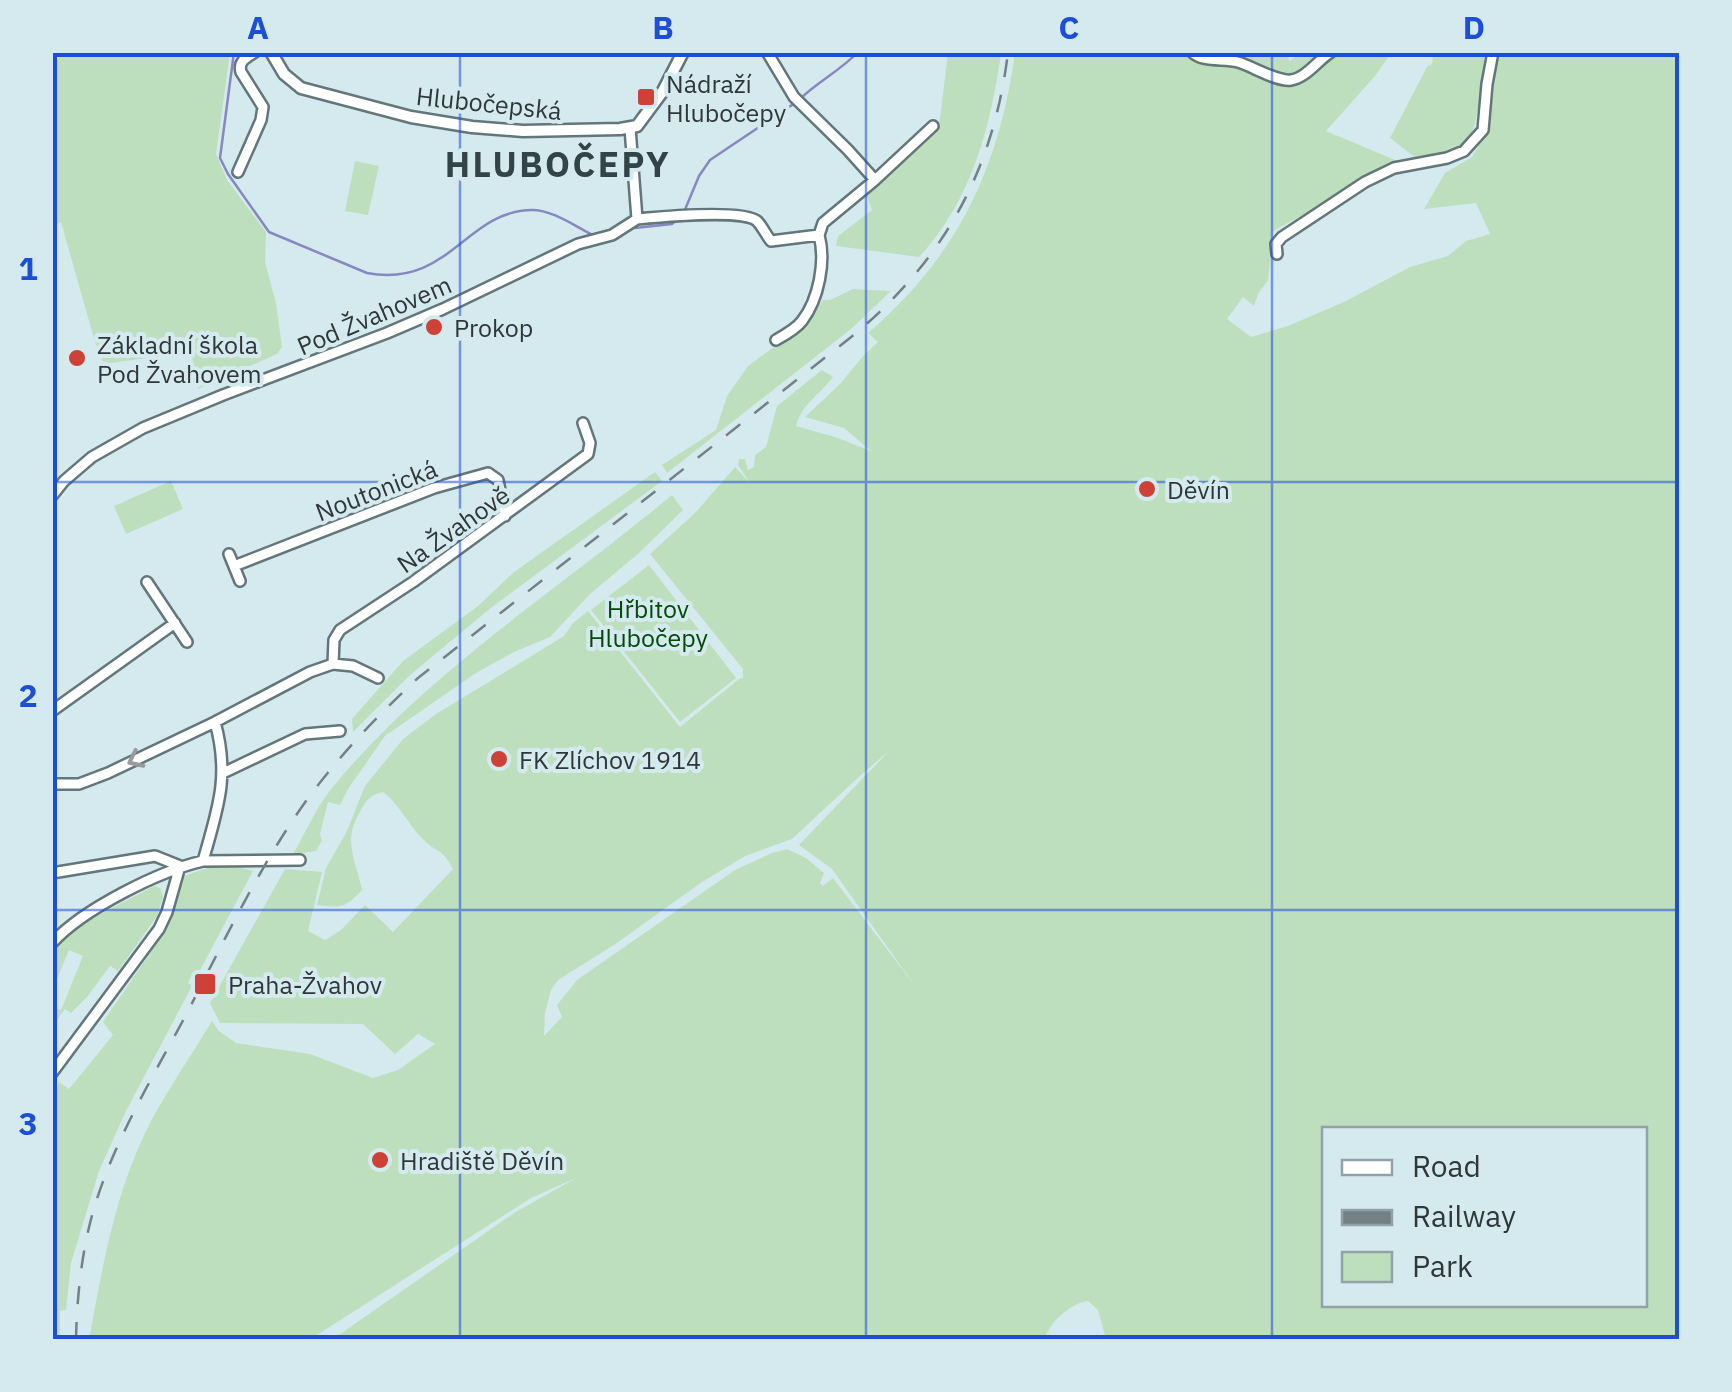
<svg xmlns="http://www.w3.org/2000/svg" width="1732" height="1392" viewBox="0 0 1732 1392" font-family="'IBM Plex Sans',sans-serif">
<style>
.green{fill:#bedfbd;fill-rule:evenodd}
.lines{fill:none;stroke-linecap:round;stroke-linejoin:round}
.stream{stroke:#8788c0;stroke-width:2.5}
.minor-casing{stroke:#63767a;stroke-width:14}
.tertiary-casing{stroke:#63767a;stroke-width:15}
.minor{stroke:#fff;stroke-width:9}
.tertiary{stroke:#fff;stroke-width:10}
.rail{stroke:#738184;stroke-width:2.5;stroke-dasharray:18 18;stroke-linecap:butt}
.oneway{stroke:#979b9c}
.grid{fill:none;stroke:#1d4ed8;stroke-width:2.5;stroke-opacity:0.55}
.poi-dot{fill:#ce4136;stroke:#d5eaef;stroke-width:4}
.labels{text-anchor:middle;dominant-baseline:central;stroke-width:8;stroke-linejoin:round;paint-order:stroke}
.poi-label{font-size:25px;fill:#2f3739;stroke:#d5eaef;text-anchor:start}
.street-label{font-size:25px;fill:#2f3739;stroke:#d5eaef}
.park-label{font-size:25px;fill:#024a0a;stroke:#d5eaef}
.district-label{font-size:35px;font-weight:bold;letter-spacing:2.5px;fill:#324448;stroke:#d5eaef}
.neatline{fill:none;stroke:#1d4ed8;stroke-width:4}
.grid-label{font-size:32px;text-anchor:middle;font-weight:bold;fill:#1d4ed8}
</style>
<rect width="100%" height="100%" fill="#d5eaef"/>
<path class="green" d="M62,53H230L216,154L227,180L266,232L265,262L276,303L282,347L277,354L198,389L191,352L104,364L95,342L61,222L53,227V65Z
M948,53H1001C991,126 971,202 919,257L836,246L838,236L872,210L866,193L939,126Z
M1015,53H1293L1288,58L1290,61L1300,53H1391L1375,76L1326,131L1400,162L1361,177L1325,203L1273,231L1268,280L1258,294L1254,306L1243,297L1227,319L1251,337L1288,326L1344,302L1410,267L1448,256L1466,241L1490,234L1476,203L1424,209L1445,173L1472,157L1486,134L1487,102L1494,53H1679V1339H1106L1098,1310L1088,1301C1071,1303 1049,1322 1045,1339H333L514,1213L576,1178L531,1198L317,1335L319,1339L89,1340C102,1269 114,1198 145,1133C164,1094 190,1058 212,1021L219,1031L236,1043L310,1054L373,1078L398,1070L435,1044L418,1034L395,1054L363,1024L220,1023L210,1003L285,869L322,872L308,931L325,940L341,930L365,905L393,932L453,869C441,847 440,855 425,841C409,827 402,807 383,792C370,795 366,800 360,812C342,841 356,860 362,890C345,908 342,908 317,905L326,868L347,831L365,786L403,739L436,714L564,636L573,623L588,611L680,727L739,679L743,678V669L650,554L696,512L735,467L750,483L738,465L739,459H745L748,470L754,467L755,455L766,447L777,406L822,370L833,377C819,396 802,403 796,426L835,437L871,451L844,428L805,417L840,384L864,355L878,342L868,333C958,256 999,168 1015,53ZM889,751L799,845L832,869L915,986L833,878L823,886L820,883L824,873L806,858L787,849L772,853L735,870L577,980L557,1005L562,1017L544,1036L545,1013L551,990L558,980L614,945L702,882L745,856L792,839L862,774ZM1324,1130H1644V1304H1324Z
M1435,53H1488L1475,123L1467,147L1444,156L1416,158L1390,138L1428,65L1430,66L1433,61L1432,59Z
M355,161L379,166L368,215L345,211Z
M853,289L891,291L851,329L667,473L662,465L716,430L727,396L748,366L808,322L823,300H830Z
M655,472L662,481L492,607L410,675L353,732L352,719L403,661L478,606L514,572Z
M171,481L183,509L126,534L114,506Z
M672,495L683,510L639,553L590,594L550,637L514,652L476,673L385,736L348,789L340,805L328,802L320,834L322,841L316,851L293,854C306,832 316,807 332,788C426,673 558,590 672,495Z
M649,565L736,678L680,722L591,610Z
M213,866H234L253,871L199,972H193L188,983L192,986L126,1111L99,1171L71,1263L66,1310L60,1311V1339H53L52,1104L59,1082L69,1089L113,1035L103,1022L164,933L184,876Z
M154,886L160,888L163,897L157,916L118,971L110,966L87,997L71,1013L65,1009L53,1026V1007L61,1010L83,956L69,950L54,986L53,951L78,926Z"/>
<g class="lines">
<path class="stream" d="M234,52L220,158L228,174L269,232L367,273C450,288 465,211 532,210C552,210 573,225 591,234
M801,98C819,81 841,70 858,52
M684,212L699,176L710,160L795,103
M635,228L672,224L678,218"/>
<defs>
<path id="minor" d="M767,52L794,97L848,150L875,180
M1192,52C1203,63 1223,58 1238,62C1252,66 1277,82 1291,80C1306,78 1318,60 1331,52
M630,128L637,219
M238,172L261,120L263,107L241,72C238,61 246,58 255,52
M637,219C658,217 742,209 757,221C762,226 766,235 771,241L819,235
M819,235L823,223L875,180L933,126
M1277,254L1276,244L1282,237L1365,182L1394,168L1447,158L1464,151L1483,130L1487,84L1493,52
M776,340C785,335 796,329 802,321C819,299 826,261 819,235
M52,496L64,481L92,457L143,428L223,395L387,333L443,309L578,244L612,235L637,219
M229,554L240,581
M234,566L434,488L488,473L498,480L505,516
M147,582L187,642
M333,664L334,640L340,630L413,582L588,454L590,443L583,423
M52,711L175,623
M223,773L305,734L340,731
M52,784H79L108,773L215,722L310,672L333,664L353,666L378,678
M203,861L300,860
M52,873L155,856L180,866
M52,943C83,909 159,871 203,861C218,808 230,776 215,722
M52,1073L159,929L167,912L180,866"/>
<path id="tertiary" d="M271,52L284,74L301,88L411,117L472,127L523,131L620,129L637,126L663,91L683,52"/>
</defs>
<use href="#minor" class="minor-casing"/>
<use href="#tertiary" class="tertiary-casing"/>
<use href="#minor" class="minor"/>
<use href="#tertiary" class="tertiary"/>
<path class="rail" d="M76,1340C77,1294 82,1248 95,1205C116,1137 154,1075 187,1013C224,941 259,867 306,801C339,756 377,716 418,678L855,334C945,258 994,169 1008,52"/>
</g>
<defs><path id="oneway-chevron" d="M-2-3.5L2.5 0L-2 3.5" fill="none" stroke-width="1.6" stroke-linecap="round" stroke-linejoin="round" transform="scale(2.5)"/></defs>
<use class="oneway" href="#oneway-chevron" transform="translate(135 760) rotate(154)"/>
<path class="grid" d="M460,52V1340M866,52V1340M1272,52V1340M52,482H1680M52,910H1680"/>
<g class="poi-dot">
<rect x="636" y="87" width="20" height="20" rx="5"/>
<circle cx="434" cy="327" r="10"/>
<circle cx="77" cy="358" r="10"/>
<circle cx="1147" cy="489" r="10"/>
<circle cx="499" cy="759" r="10"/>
<rect x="193" y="972" width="24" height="24" rx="5"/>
<circle cx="380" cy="1160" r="10"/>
</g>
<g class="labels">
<g class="poi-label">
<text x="666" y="83">Nádraží<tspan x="666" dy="29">Hlubočepy</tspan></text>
<text x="454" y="327">Prokop</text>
<text x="97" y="344">Základní škola<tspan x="97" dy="29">Pod Žvahovem</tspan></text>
<text x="1167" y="489">Děvín</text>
<text x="519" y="759">FK Zlíchov 1914</text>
<text x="228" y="984">Praha-Žvahov</text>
<text x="400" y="1160">Hradiště Děvín</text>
</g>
<g class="street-label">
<text transform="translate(489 103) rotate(6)">Hlubočepská</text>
<text transform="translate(374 315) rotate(-23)">Pod Žvahovem</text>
<text transform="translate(376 490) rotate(-21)">Noutonická</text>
<text transform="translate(453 529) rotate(-35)">Na Žvahově</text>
</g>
<g class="park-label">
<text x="648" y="608">Hřbitov<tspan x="648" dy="29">Hlubočepy</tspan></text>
</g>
<g class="district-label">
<text x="558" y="164">HLUBOČEPY</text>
</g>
</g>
<rect width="1732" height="1392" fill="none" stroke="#d5eaef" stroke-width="110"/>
<rect x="1322" y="1127" width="325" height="180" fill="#d5eaef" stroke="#93a2a6" stroke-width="2.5"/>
<rect x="1342" y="1160" width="50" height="15" fill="#ffffff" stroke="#93a2a6" stroke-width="2.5"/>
<text x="1412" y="1177" font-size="30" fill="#2f3739">Road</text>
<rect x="1342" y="1210" width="50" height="15" fill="#738184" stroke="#93a2a6" stroke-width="2.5"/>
<text x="1412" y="1227" font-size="30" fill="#2f3739">Railway</text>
<rect x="1342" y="1252" width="50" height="30" fill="#bedfbd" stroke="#93a2a6" stroke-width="2.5"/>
<text x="1412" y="1277" font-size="30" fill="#2f3739">Park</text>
<rect x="55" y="55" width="1622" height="1282" class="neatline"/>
<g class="grid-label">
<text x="258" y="39">A</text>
<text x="663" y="39">B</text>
<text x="1069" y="39">C</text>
<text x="1474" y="39">D</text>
<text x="28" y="280">1</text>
<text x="28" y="707">2</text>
<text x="28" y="1135">3</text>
</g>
</svg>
